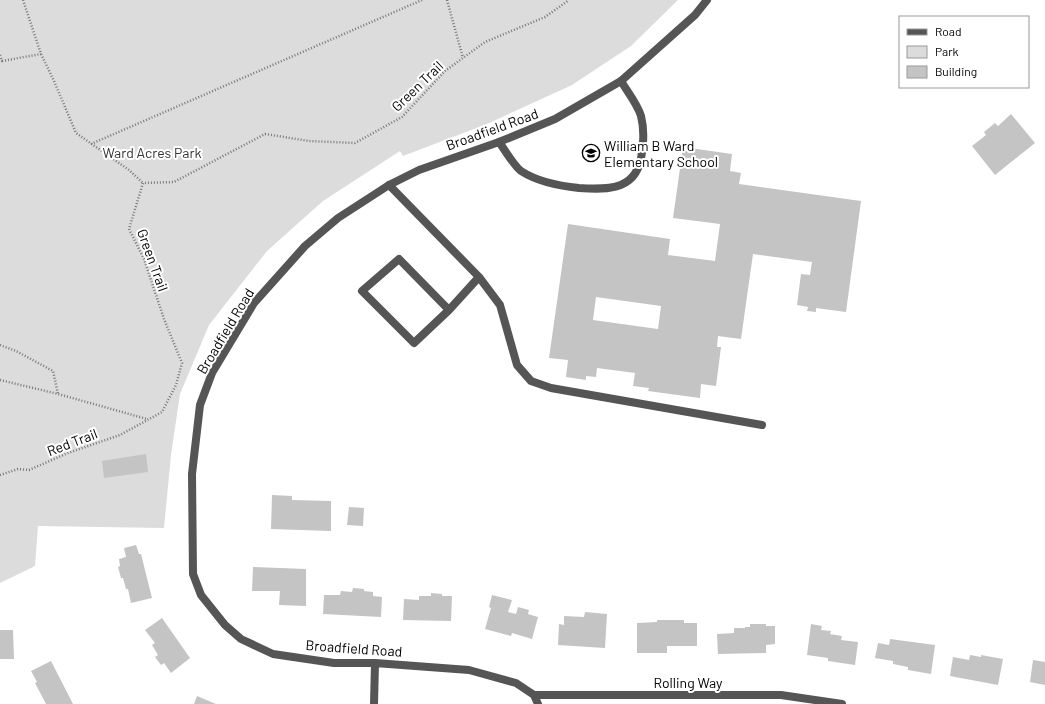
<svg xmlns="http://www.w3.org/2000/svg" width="1045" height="704" viewBox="0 0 1045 704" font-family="Barlow,sans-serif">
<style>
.green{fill:#dcdcdc}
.building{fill:#c4c4c4;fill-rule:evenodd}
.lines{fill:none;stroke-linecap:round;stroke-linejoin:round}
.path{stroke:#777;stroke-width:2.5;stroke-dasharray:1 2;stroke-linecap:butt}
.lane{stroke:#555;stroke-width:8}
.street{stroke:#555;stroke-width:8}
.labels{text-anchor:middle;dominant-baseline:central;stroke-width:4;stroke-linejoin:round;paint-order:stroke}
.street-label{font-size:14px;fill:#000;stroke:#fff}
.poi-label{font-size:14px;fill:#000;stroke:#fff;text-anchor:start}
.park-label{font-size:14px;fill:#333;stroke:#fff}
</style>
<rect width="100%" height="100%" fill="#fff"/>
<path class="green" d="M0,0H678L631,46L572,85L487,124L403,156L400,151L323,201L267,251L209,325L180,394L171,455L164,528L38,526L35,566L0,583Z"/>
<path class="building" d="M1011,114L1035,143L995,175L972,146L986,135L984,132L995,123L998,126Z
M683,147L732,154L730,171L741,173L739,184L861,201L846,312L816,308V312L807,311L808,307L797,305L801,274L810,275L812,262L753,254L741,339L718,336L717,347H721L716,386L701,384L700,398L648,391L649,388L633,386L635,373L597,368L596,377L586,376V380L566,377L568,360L549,358L568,224L670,239L668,255L715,261L720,224L673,218ZM596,297L661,306L658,329L593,320Z
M146,454L148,472L104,478L102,461Z
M272,495L292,496V500L331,501V531L271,529Z
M349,507L364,508L363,526L347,525Z
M136,545L139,554H141L152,598L131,603L128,589H126L123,578H121L118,567L120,566L119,559L126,557L124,548Z
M253,567L306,569V606L279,605L280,591H252Z
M353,588L364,589V591L373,592V596L382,597L381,617L323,614L324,595H340L341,591L352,592Z
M431,593L442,594V596H452L451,621L403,620L404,599L419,600V596H431Z
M492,595L512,600L508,612L516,614L518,607L529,610L528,614L538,617L532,639L512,633L511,636L485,629L491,608L489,607Z
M585,612L607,614L605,648L558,645L559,624L564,625V616L584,617Z
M162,618L190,658L171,673L164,663L161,665L155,657L158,655L152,645L155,643L145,630Z
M657,620H684V623H697V646H667V653H637V623L657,622Z
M750,624H766V626H775V644L766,645V653L718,654L717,634L734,633V628H745V627H750Z
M811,624L822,626L821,630L831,631L830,634L842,636L841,640L858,642L855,665L828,661V658L807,655Z
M0,630H13L14,659H0Z
M890,639L935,645L931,674L908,670V667L893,664V661L875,658L878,643L889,645Z
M970,655L981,657V655L1003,659L998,685L950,676L953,657L969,660Z
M1033,660L1045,662V685L1030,682Z
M51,661L73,704H46L35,683L37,682L31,671Z
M197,696L216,704H194Z"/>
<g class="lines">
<path class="path" d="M23,0L41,54L54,81L76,133L129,170L143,183
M447,0L463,58
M0,55L2,61L0,62
M2,61L41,54
M91,144L422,0
M0,345L16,351L53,371L58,394
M0,380L58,394L147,419
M0,475L18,469L29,470L68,453L120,435L162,412L176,385L182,363L164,319L144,259L129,229L143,183L174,182L265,134L309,141L355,143L402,117L445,71L485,42L545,17L569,0"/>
<path class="lane" d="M499,142C505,150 514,166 521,171C538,182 559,186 579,188C610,190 638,190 642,152C644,139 644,128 641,116C638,105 627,91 621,81
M389,185L479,277L449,310L414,343L362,291L399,259L449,310
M479,277L500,305L517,365L531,381L551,388L762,425"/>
<path class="street" d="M534,695H781L842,704
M374,704L375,663
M538,704L534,695L516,683L469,670L375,663H334L273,654L241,639L225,625L201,595L193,574L192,474L200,405L212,373L254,303L305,246L338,218L389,185L419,170L499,142L555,119L621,81L695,15L707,0"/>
</g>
<defs>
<symbol id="school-ring" viewBox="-11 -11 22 22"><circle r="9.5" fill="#fff" stroke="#000" stroke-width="1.5"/><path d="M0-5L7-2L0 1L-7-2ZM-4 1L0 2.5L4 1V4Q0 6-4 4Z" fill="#000"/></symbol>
</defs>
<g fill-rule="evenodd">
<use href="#school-ring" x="581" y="143" width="20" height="20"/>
</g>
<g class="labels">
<g class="street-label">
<text transform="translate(417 86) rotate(-44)">Green Trail</text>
<text transform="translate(492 129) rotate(-20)">Broadfield Road</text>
<text transform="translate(153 260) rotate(70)">Green Trail</text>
<text transform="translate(225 331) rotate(-59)">Broadfield Road</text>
<text transform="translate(72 442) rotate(-21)">Red Trail</text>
<text transform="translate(354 648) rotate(4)">Broadfield Road</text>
<text x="688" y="682">Rolling Way</text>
</g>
<g class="poi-label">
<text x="604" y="145">William B Ward<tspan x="604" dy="16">Elementary School</tspan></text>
</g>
<g class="park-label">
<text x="152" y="152">Ward Acres Park</text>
</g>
</g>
<rect x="899" y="16" width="130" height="72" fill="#ffffff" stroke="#999999"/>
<rect x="907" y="29" width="20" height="6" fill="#555555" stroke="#999999"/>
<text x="935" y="36" font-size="12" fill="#000000">Road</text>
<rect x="907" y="46" width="20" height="12" fill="#dcdcdc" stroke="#999999"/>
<text x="935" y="56" font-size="12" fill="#000000">Park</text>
<rect x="907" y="66" width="20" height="12" fill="#c4c4c4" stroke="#999999"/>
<text x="935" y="76" font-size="12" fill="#000000">Building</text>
</svg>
